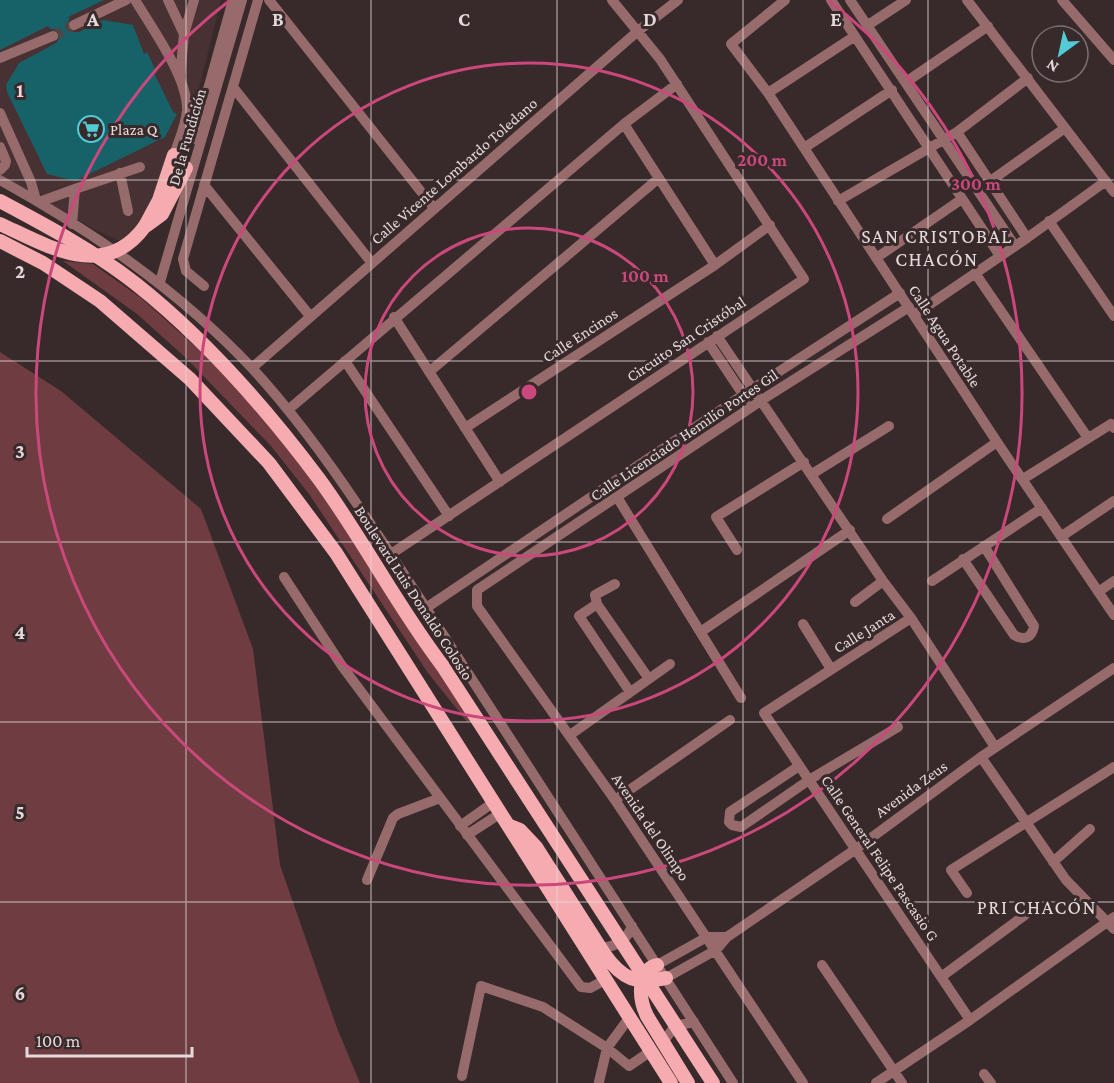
<svg xmlns="http://www.w3.org/2000/svg" width="1114" height="1083" viewBox="0 0 1114 1083" font-family="'Crimson Pro',serif">
<style>
.built{fill:#473132}
.green{fill:#6f3d41}
.building{fill:#176268}
.lines{fill:none;stroke-linecap:round;stroke-linejoin:round}
.minor-tunnel{stroke:#524445;stroke-width:10;stroke-dasharray:10 5;stroke-linecap:butt}
.minor{stroke:#976a6c;stroke-width:10}
.major{stroke:#f5abaf;stroke-width:14}
.major-bridge{stroke:#f5abaf;stroke-width:14}
.grid{fill:none;stroke:#e4dadb;stroke-width:1.5;stroke-opacity:0.55}
.ring{fill:none;stroke:#ca487b;stroke-width:3}
.labels{text-anchor:middle;dominant-baseline:central;stroke-width:6;stroke-linejoin:round;paint-order:stroke}
.poi-label{font-size:16px;fill:#e4dadb;stroke:#38292a;text-anchor:start}
.street-label{font-size:16px;fill:#e4dadb;stroke:#38292a}
.quarter-label{font-size:20px;letter-spacing:1.5px;fill:#e4dadb;stroke:#38292a}
.grid-label{font-size:20px;text-anchor:middle;font-weight:bold;fill:#e4dadb;stroke:#38292a;stroke-width:6;stroke-linejoin:round;paint-order:stroke}
.centre{fill:#ca487b;stroke:#38292a;stroke-width:3}
.ring-label{font-size:18px;text-anchor:middle;font-weight:bold;fill:#ca487b;stroke:#38292a;stroke-width:6;stroke-linejoin:round;paint-order:stroke}
</style>
<rect width="100%" height="100%" fill="#38292a"/>
<path class="built" d="M0,0H221L200,85L141,226L123,242L97,231L0,174Z"/>
<path class="green" d="M63,261L93,264L141,298L196,347L245,396L318,487L438,668L470,721L468,723L428,673L309,494L271,446L185,357L137,314Z
M0,352L61,391L201,509L253,649L280,865L337,1028L360,1083H0Z"/>
<path class="building" d="M0,0H104L68,17L70,19L67,24V28L73,32H79L103,20L133,25L144,54L147,52L157,73H154L173,112L177,114L165,137L75,181L47,174L7,92L6,85L19,63L56,43L60,38V34L55,29H50L48,26L0,50Z"/>
<g class="lines">
<path class="minor-tunnel" d="M53,36L74,25"/>
<path class="minor" d="M135,0C152,28 188,78 187,110C186,125 179,140 174,155
M168,0L184,34
M269,0L434,208
M785,0L731,44L768,93L997,442L1114,615
M831,0L1000,256
M850,0L1015,246
M967,0L1114,192
M1062,0L1114,60
M74,25L126,0
M868,25L906,0
M0,58L53,36
M180,78L184,34L194,0
M906,82L988,26
M233,87L371,262
M768,93L855,36
M0,113L31,182L36,200
M624,124L715,265
M957,132L1027,238
M194,139L233,0
M0,147L6,161L5,165L0,170
M804,148L892,90
M120,173L128,211
M0,180C92,231 178,290 251,367C291,410 326,458 359,507C406,575 450,646 495,715C574,838 654,960 733,1083
M989,182L1065,128
M204,185L310,316
M838,201L957,132L1028,78
M39,202L75,189
M1049,221L1114,316
M72,224L75,189L140,167
M876,258L962,199
M975,273L1088,438
M160,282L242,0
M204,286L186,271L183,259L258,0
M914,315L1027,238L1106,181
M394,317L500,482
M717,336L883,581L911,618L995,747
M708,342L746,399
M345,361L449,516
M252,368L638,31L678,0
M429,372L659,178
M288,410L624,124L677,84
M465,428L715,265L770,225
M812,474L889,426
M1023,479L1111,424L1114,428
M617,497L741,698
M887,519L997,442
M1062,536L1114,501
M737,550L716,517L804,462
M391,554L804,279L660,59L612,0
M963,559L1014,635C1024,641 1032,638 1034,626L984,546
M284,577L342,666L581,987L590,988L605,980
M932,581L1042,508
M615,584L595,595L597,604L649,679
M1098,592L1114,581
M855,602L883,581
M597,604L579,616L630,692
M426,608L743,395L900,293
M911,618L764,713L970,1020
M803,624L831,669
M702,631L850,530
M570,735L670,664
M981,757L1066,880L1114,929
M799,766L730,812L729,822L732,825L741,827L809,780L898,727
M615,800L730,720
M460,826L494,802
M467,835L501,813
M1053,862L1090,829
M367,880L393,818L398,814L440,798
M967,893L951,870L1114,767
M600,948C616,947 627,940 632,926
M657,965L707,937H727
M822,965L902,1083
M941,977L1025,915
M666,978L716,950L727,937L856,849L981,757L1114,668
M663,1042L675,1026L694,1022
M984,1074L991,1083
M462,1076L481,986L543,1007L607,1048L629,1066L651,1051
M599,1082L607,1048L629,1018
M803,1083L615,800L477,606V590L768,396L909,307
M876,1083L970,1020L1114,917"/>
<path class="major" d="M0,201C47,226 94,251 136,284C203,337 268,411 319,479C363,539 397,606 442,665
M147,225L162,214L186,168
M145,226L159,200L174,155
M0,241L43,263L100,301L190,379L269,463L336,553L671,1083
M510,826L520,830L536,847L605,955C622,979 637,985 666,978
M657,965C636,971 639,1000 647,1016L688,1083"/>
<path class="major-bridge" d="M0,224C48,246 105,282 145,226
M442,665L713,1083"/>
</g>
<path class="grid" d="M186,0V1083M371,0V1083M557,0V1083M743,0V1083M928,0V1083M0,180H1114M0,361H1114M0,542H1114M0,722H1114M0,902H1114"/>
<g class="ring">
<circle cx="529" cy="392" r="164"/>
<circle cx="529" cy="392" r="329"/>
<path d="M829 1A493 493 0 1 1 229 1"/>
</g>
<defs>
<symbol id="supermarket-ring" viewBox="-11 -11 22 22"><circle r="9.5" fill="#38292a" stroke="#52cbd7" stroke-width="1.5"/><path d="M-6-5.5h2.5l.6 2H6L4.5 2H-2.5L-4.4-4H-6ZM-1.5 3.2a1.3 1.3 0 1 0 .1 0ZM3 3.2a1.3 1.3 0 1 0 .1 0Z" fill="#52cbd7"/></symbol>
</defs>
<g fill-rule="evenodd">
<use href="#supermarket-ring" x="76" y="114" width="30" height="30"/>
</g>
<g class="labels">
<g class="poi-label">
<text x="110" y="129">Plaza Q</text>
</g>
<g class="street-label">
<text transform="translate(187 137) rotate(-74)">De la Fundición</text>
<text transform="translate(454 171) rotate(-41)">Calle Vicente Lombardo Toledano</text>
<text transform="translate(580 335) rotate(-33)">Calle Encinos</text>
<text transform="translate(945 336) rotate(57)">Calle Agua Potable</text>
<text transform="translate(686 339) rotate(-34)">Circuito San Cristóbal</text>
<text transform="translate(684 435) rotate(-34)">Calle Licenciado Hemilio Portes Gil</text>
<text transform="translate(414 593) rotate(57)">Boulevard Luis Donaldo Colosio</text>
<text transform="translate(864 631) rotate(-32)">Calle Janta</text>
<text transform="translate(911 789) rotate(-36)">Avenida Zeus</text>
<text transform="translate(651 827) rotate(56)">Avenida del Olimpo</text>
<text transform="translate(880 858) rotate(56)">Calle General Felipe Pascasio G</text>
</g>
<g class="quarter-label">
<text x="937" y="236">SAN CRISTOBAL<tspan x="937" dy="23">CHACÓN</tspan></text>
<text x="1037" y="907">PRI CHACÓN</text>
</g>
</g>
<g class="grid-label">
<text x="93" y="26">A</text>
<text x="278" y="26">B</text>
<text x="464" y="26">C</text>
<text x="650" y="26">D</text>
<text x="836" y="26">E</text>
<text x="20" y="97">1</text>
<text x="20" y="278">2</text>
<text x="20" y="458">3</text>
<text x="20" y="639">4</text>
<text x="20" y="819">5</text>
<text x="20" y="1000">6</text>
</g>
<circle cx="529" cy="392" r="9" class="centre"/>
<g class="ring-label">
<text x="762" y="166">200 m</text>
<text x="976" y="190">300 m</text>
<text x="645" y="282">100 m</text>
</g>
<g transform="translate(1060 54) rotate(213)"><circle r="28" fill="#38292a" stroke="#7d7071" stroke-width="1.5"/>
<path d="M0-4.5L10 22L0 15L-10 22Z" fill="#52cbd7"/>
<text y="-9" font-size="16" font-weight="bold" text-anchor="middle" fill="#e4dadb">N</text>
</g>
<path d="M27 1047v9h165v-9" fill="none" stroke="#e4dadb" stroke-width="3"/>
<text x="36" y="1047" font-size="18" fill="#e4dadb" stroke="#38292a" stroke-width="4.5" paint-order="stroke">100 m</text>
</svg>
